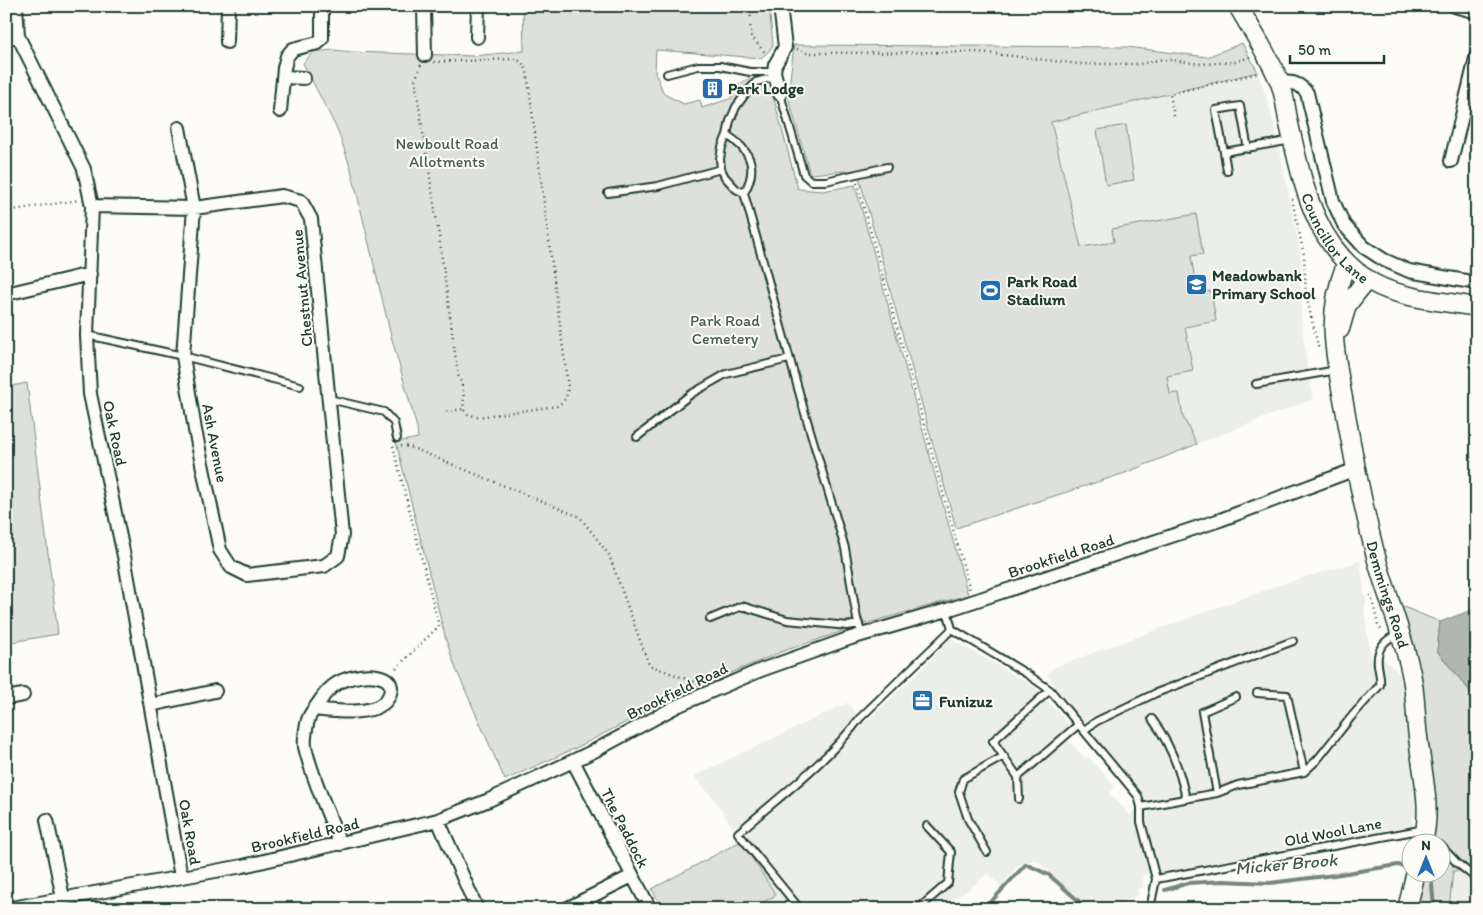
<svg xmlns="http://www.w3.org/2000/svg" width="1483" height="915" viewBox="0 0 1483 915" font-family="Itim,sans-serif">
<style>
.built{fill:#eceee9}
.green{fill:#dde0db;stroke:#7e8e88}
.water{fill:#aeb8b1;stroke:#75877f}
.lines{fill:none;stroke-linecap:round;stroke-linejoin:round}
.stream{stroke:#75877f;stroke-width:4}
.lane-casing{stroke:#1f3d34;stroke-width:10}
.street-casing{stroke:#1f3d34;stroke-width:16}
.secondary-casing{stroke:#1f3d34;stroke-width:21}
.path{stroke:#1f3d34;stroke-width:2.5;stroke-dasharray:1 4;stroke-linecap:butt}
.lane{stroke:#fdfcf7;stroke-width:6}
.street{stroke:#fdfcf7;stroke-width:12}
.secondary{stroke:#fdfcf7;stroke-width:18}
.labels{text-anchor:middle;dominant-baseline:central;stroke-width:4;stroke-linejoin:round;paint-order:stroke}
.poi-label{font-size:16px;font-weight:bold;fill:#1f3d34;stroke:#fdfcf7;text-anchor:start}
.park-label{font-size:16px;fill:#455e55;stroke:#fdfcf7}
.street-label{font-size:16px;fill:#1f3d34;stroke:#fdfcf7}
.water-label{font-size:18px;font-style:italic;fill:#435c53;stroke:#fdfcf7}
</style>
<rect width="100%" height="100%" fill="#fdfcf7"/>
<filter id="ink" filterUnits="userSpaceOnUse"><feTurbulence type="fractalNoise" baseFrequency=".02" numOctaves="2"/><feDisplacementMap in="SourceGraphic" scale="10" xChannelSelector="R" yChannelSelector="G"/><feConvolveMatrix kernelMatrix="1 2 1 2 8 2 1 2 1" color-interpolation-filters="sRGB"/></filter>
<g filter="url(#ink)">
<path class="built" d="M1258,72L1269,105L1278,142L1301,255V317L1307,366L1313,399L1135,468L1051,122Z
M1360,561L1366,603L1364,608L1371,660L1384,659L1403,677L1420,809V814L1417,816L1412,817L1413,825L1142,876L1144,887L1137,890L1139,895L1103,909H1077L1083,905L1053,875L1038,861L1034,860L1022,863L1017,866L1001,887L988,873L968,890L937,909H763L759,904L776,895L716,802L694,776L847,703L865,723L924,667L950,638L1035,687L1070,726L1062,734L1086,759L1089,757L1115,787L1109,793L1130,815L1142,802L1089,737L1047,674L1055,667L1282,584Z
M1448,860L1469,863L1477,867V909H1448Z"/>
<path class="green" d="M523,6H769L773,45L769,51L761,58L656,50L655,72L664,94L684,104L700,100L702,108L732,98L730,91L749,78L772,92L798,189L823,191L855,185L968,595L864,624L862,618L847,621L849,629L781,652L700,686L661,704L578,747L505,780L456,669L446,640L396,442L418,438L417,428L391,336L351,169L338,131L303,63L313,52L334,50L352,52L473,56L524,51Z
M1242,43L1258,72L1051,122L1081,247L1114,242L1112,229L1196,214L1203,254L1191,256L1197,293L1211,291L1216,321L1185,327L1193,371L1167,376L1170,394L1179,393L1183,417L1197,444L1125,473L956,528L857,170L810,174L788,96L794,45L1127,47L1207,57Z
M1126,125L1134,180L1106,185L1097,130Z
M27,383L58,634L6,643V387Z
M1390,601L1440,622L1437,651L1473,695L1477,696V864L1471,861L1467,871H1453L1449,909H1407L1416,873L1440,872V842H1423L1427,819Z
M741,841L776,895L751,909H662L652,889Z"/>
<path class="water" d="M1477,608V696L1473,695L1437,651L1440,622Z"/>
<g class="lines">
<path class="stream" d="M1431,872L1434,909
M1165,890L1188,883L1223,881L1270,883L1334,875L1398,865L1410,868
M981,909L989,904L1026,864L1049,875L1081,903"/>
<defs>
<path id="lane" d="M667,74L698,66H720L750,72H774
M774,77L756,82L746,93L736,107L730,121L727,135L722,147L720,159L721,169L725,177L736,189L744,193L804,410L845,548L857,619L862,635
M780,94L804,175L811,181H826L887,167
M727,135C750,150 759,167 744,193
M1224,152L1216,110L1240,106L1248,149
M1227,171L1224,152L1292,140
M608,193L658,186L721,169
M87,335L183,356L300,386
M1256,384L1337,370
M329,399L384,412L394,423L397,438
M637,437L691,394L726,374L789,359
M710,619L742,606L787,620L848,626L859,624
M952,629L1027,674L1050,690L1138,796L1141,807V822L1156,879L1150,909
M1257,693L1287,695L1304,772
M1152,719C1170,743 1180,769 1186,799
M1084,730L1097,721L1156,693L1293,641
M1018,777L1079,724
M1217,793L1202,712L1236,697
M1019,799L1018,777L993,741L1050,690
M1141,807L1217,793L1238,785L1304,772L1317,760L1352,716L1380,685C1381,679 1379,672 1378,665C1376,649 1384,640 1398,634
M1440,845L1457,863L1477,879
M987,852L968,819L959,792L963,779L1004,756
M1156,879L1425,829
M800,909L738,833C780,796 827,762 860,718L952,629L947,610
M918,909L948,883L951,852L927,826"/>
<path id="street" d="M16,6L18,36L84,169L92,206L87,335L90,394L124,556L181,877
M424,6L425,55
M1454,6L1477,12
M477,37L478,6
M6,39L18,36
M227,42L228,6
M284,77L304,78
M1280,84C1292,80 1300,84 1307,93L1333,201L1344,225L1364,247L1384,260L1409,271L1477,283
M780,94L774,72L775,65L785,47L780,6
M280,111L284,68L287,56L293,49L318,43L322,38V6
M1451,161L1477,54
M92,206L194,208L282,196L301,201L311,219L342,535L338,556L324,566L247,575L231,567L220,550L195,430L183,356L194,208L179,128
M6,294L90,274
M6,698L23,695
M151,705L215,691
M314,709C333,711 379,718 389,696C398,676 374,674 360,676C341,679 330,685 320,701C316,707 310,713 308,720C306,727 304,740 305,747C312,778 329,814 340,844
M573,761L650,909
M47,820L63,898
M438,820L477,909
M6,909L243,866L438,820L489,800L573,761L596,750L677,706L761,670L851,638L947,610L1220,520L1356,469
M566,909L632,876"/>
<g id="secondary">
<path id="s1" d="M1238,6C1252,31 1269,56 1280,83C1285,95 1286,111 1289,124C1303,185 1315,249 1373,283C1398,298 1447,302 1477,307"/>
<path id="s2" d="M1346,264C1325,317 1335,355 1345,409C1354,461 1364,513 1378,564C1389,601 1403,636 1411,673C1416,694 1415,716 1418,737C1422,773 1432,807 1423,842"/>
<path d="M1340,329L1347,305L1367,279"/>
<path d="M1407,909L1416,872"/>
</g>
</defs>
<use href="#lane" class="lane-casing"/>
<use href="#street" class="street-casing"/>
<use href="#secondary" class="secondary-casing"/>
<path class="path" d="M751,6L750,35L766,54
M797,49L806,53L979,52L1079,64H1140L1163,59L1201,64L1235,62L1250,57
M434,62L514,59C522,61 524,64 527,72L568,387C567,397 565,401 557,406L477,417L468,414L463,409
M421,65L415,80L439,236L458,375C463,387 465,396 463,409L444,412
M1174,116L1170,94L1259,73
M857,183L970,590
M1292,199L1304,255L1306,295L1319,350
M6,211L79,200
M393,446L439,626L394,670
M401,446L410,447L580,517L609,555L649,665L694,682L696,686
M1371,595L1378,625L1383,632
M1470,861L1477,864"/>
<use href="#lane" class="lane"/>
<use href="#street" class="street"/>
<use href="#secondary" class="secondary"/>
</g>
</g>
<defs>
<symbol id="building-square" viewBox="-11 -11 22 22"><rect x="-9" y="-9" width="18" height="18" rx="4" fill="#1f6fb2" stroke="#fdfcf7"/><path d="M-4-6H4V6H1V3H-1V6H-4ZM-2.5-4.3h1.7v1.8h-1.7ZM.8-4.3h1.7v1.8H.8ZM-2.5-1h1.7V.8h-1.7ZM.8-1h1.7V.8H.8Z" fill="#fff"/></symbol>
<symbol id="school-square" viewBox="-11 -11 22 22"><rect x="-9" y="-9" width="18" height="18" rx="4" fill="#1f6fb2" stroke="#fdfcf7"/><path d="M0-5L7-2L0 1L-7-2ZM-4 1L0 2.5L4 1V4Q0 6-4 4Z" fill="#fff"/></symbol>
<symbol id="stadium-square" viewBox="-11 -11 22 22"><rect x="-9" y="-9" width="18" height="18" rx="4" fill="#1f6fb2" stroke="#fdfcf7"/><path d="M0-5a6.5 5 0 1 0 0 10a6.5 5 0 1 0 0-10ZM-3.5-1.8h7v3.6h-7Z" fill="#fff"/></symbol>
<symbol id="office-square" viewBox="-11 -11 22 22"><rect x="-9" y="-9" width="18" height="18" rx="4" fill="#1f6fb2" stroke="#fdfcf7"/><path d="M-6-3h4V-5.5h4V-3h4V5H-6ZM-1-4.5V-3h2v-1.5ZM-6 0V1H6V0Z" fill="#fff"/></symbol>
</defs>
<g fill-rule="evenodd">
<use href="#building-square" x="700" y="76" width="25" height="25"/>
<use href="#school-square" x="1184" y="272" width="25" height="25"/>
<use href="#stadium-square" x="978" y="278" width="25" height="25"/>
<use href="#office-square" x="910" y="688" width="25" height="25"/>
</g>
<g class="labels">
<g class="poi-label">
<text x="728" y="88">Park Lodge</text>
<text x="1212" y="275">Meadowbank<tspan x="1212" dy="18">Primary School</tspan></text>
<text x="1007" y="281">Park Road<tspan x="1007" dy="18">Stadium</tspan></text>
<text x="939" y="701">Funizuz</text>
</g>
<g class="park-label">
<text x="447" y="143">Newboult Road<tspan x="447" dy="18">Allotments</tspan></text>
<text x="725" y="320">Park Road<tspan x="725" dy="18">Cemetery</tspan></text>
</g>
<g class="street-label">
<text stroke="none"><textPath href="#s1" startOffset="255">Councillor Lane</textPath></text>
<text transform="translate(302 288) rotate(-95)">Chestnut Avenue</text>
<text transform="translate(115 433) rotate(78)">Oak Road</text>
<text transform="translate(215 443) rotate(79)">Ash Avenue</text>
<text transform="translate(1061 556) rotate(-18)">Brookfield Road</text>
<text stroke="none"><textPath href="#s2" startOffset="338">Demmings Road</textPath></text>
<text transform="translate(677 691) rotate(-26)">Brookfield Road</text>
<text transform="translate(625 828) rotate(63)">The Paddock</text>
<text transform="translate(190 832) rotate(80)">Oak Road</text>
<text transform="translate(1333 832) rotate(-11)">Old Wool Lane</text>
<text transform="translate(305 835) rotate(-13)">Brookfield Road</text>
</g>
<g class="water-label">
<text transform="translate(1286 864) rotate(-5)">Micker Brook</text>
</g>
</g>
<rect width="1483" height="915" fill="none" stroke="#fdfcf7" stroke-width="25"/>
<rect x="12" y="12" width="1458" height="890" fill="none" stroke="#1f3d34" stroke-width="2" filter="url(#ink)"/>
<g transform="translate(1426 858)"><circle r="24" fill="#fdfcf7" stroke="#a4b0a9"/>
<path d="M0-4L9 19L0 12L-9 19Z" fill="#1f6fb2"/>
<text y="-8" font-size="14" font-weight="bold" text-anchor="middle" fill="#1f3d34">N</text>
</g>
<path d="M1290 55v8h94v-8" fill="none" stroke="#1f3d34" stroke-width="2.5"/>
<text x="1298" y="55" font-size="15" fill="#1f3d34" stroke="#fdfcf7" stroke-width="4" paint-order="stroke">50 m</text>
</svg>
